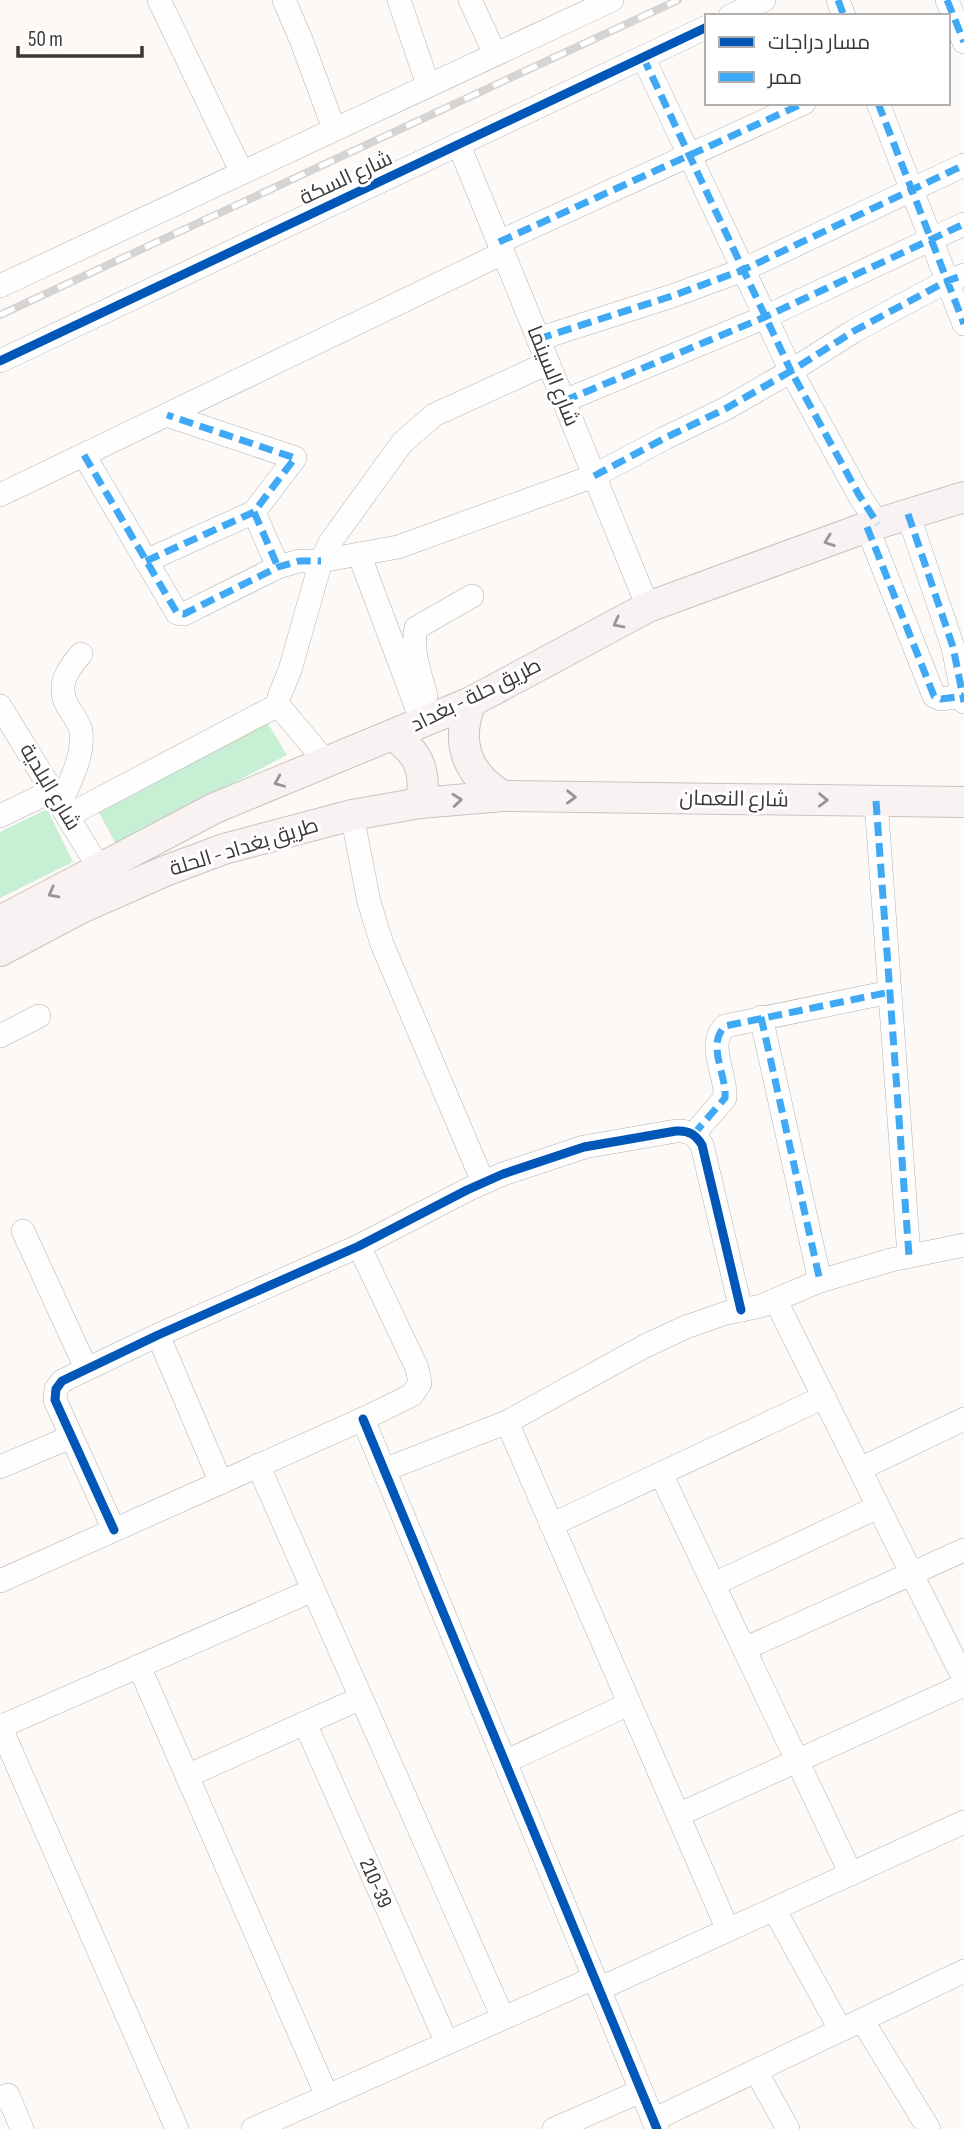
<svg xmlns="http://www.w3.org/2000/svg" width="964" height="2129" viewBox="0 0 964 2129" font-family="'Sofia Sans Condensed',Cairo,sans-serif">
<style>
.green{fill:#c6efd4}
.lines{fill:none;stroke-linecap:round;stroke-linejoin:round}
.minor-casing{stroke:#b4b1ae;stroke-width:24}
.major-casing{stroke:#cdc1c1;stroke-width:32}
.minor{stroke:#fffefe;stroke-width:23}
.major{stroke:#f9f2f3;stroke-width:30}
.rail-casing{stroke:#d6d4d3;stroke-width:8}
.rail{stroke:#fff;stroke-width:5;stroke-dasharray:16;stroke-linecap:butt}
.quiet{stroke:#3fa9f5;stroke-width:7;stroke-dasharray:14 7;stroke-linecap:butt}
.cycleway-casing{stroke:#fff;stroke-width:13}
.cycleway{stroke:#0057b8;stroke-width:9}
.oneway{stroke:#9a9493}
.labels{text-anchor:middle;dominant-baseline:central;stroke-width:6;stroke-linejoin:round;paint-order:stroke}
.street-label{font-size:21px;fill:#3c3733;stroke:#fff}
</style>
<rect width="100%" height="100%" fill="#fcf9f7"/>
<path class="green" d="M264,717L287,755L116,844L96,807Z
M47,809L73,862L0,898V832Z"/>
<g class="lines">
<defs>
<g id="minor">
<path d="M159,0L242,173"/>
<path d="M284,0L302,42L334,129"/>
<path d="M399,0L428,85"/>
<path d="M470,0L495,54"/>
<path d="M838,0L844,16"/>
<path d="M947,0L964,42"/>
<path d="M730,16L764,0"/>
<path d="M643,57L791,371L854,331L947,281L964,275"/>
<path d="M878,103L964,324"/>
<path d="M459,145L648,607"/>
<path d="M499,242L804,103"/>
<path d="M0,286L612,0"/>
<path d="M538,339L672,296L743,270L964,165"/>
<path d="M0,361L707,27"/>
<path d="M564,401L765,317L964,224"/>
<path d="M84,455L177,613L184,614L278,567L299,561H321L398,547L594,476L665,438L725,409L791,371L859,495L878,524"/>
<path d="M0,495L503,253"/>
<path d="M254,512L278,567"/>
<path d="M908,514L953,647L964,702"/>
<path d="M867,527L934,696L941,699L964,696"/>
<path d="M359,554L422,722"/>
<path d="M146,561L254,512L295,458L167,415"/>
<path d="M426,695C420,674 411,650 416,628L472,596"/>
<path d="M278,705L326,762"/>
<path d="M0,706L99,868"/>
<path d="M876,801L909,1256"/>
<path d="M60,804C70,782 84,756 81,731C79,722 73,715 68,707C56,686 67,670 81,654"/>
<path d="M352,815L369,902L382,944L483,1182"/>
<path d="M0,816L52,791"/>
<path d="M67,816L278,705L279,697L290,670L321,561L331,541L402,443L434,415L548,363"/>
<path d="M761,1017L820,1281"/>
<path d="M0,1036L39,1016"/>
<path d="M693,1135L725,1098C727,1075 706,1045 725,1026L890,992"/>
<path d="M23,1231L86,1368"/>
<path d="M776,1301L964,1679"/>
<path d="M158,1335L221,1483"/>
<path d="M363,1419L657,2129"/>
<path d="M507,1422L728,1930"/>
<path d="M258,1465L503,2018"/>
<path d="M0,1467L71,1437"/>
<path d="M860,1469L964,1419"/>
<path d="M384,1470L507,1422L645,1346L686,1327L726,1313L761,1306L820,1281L891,1260L964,1245"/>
<path d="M661,1474L851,1874"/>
<path d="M551,1525L824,1397"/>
<path d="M114,1530L55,1400L56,1389L62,1381L158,1335L359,1246L467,1190L503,1174L584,1147L676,1131C689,1130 696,1135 702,1145L741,1310"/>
<path d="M0,1581L363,1419L412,1395L420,1383L417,1368L359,1246"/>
<path d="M714,1584L878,1507"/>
<path d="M744,1649L964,1550"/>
<path d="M139,1666L327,2096"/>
<path id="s1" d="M305,1723L447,2043"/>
<path d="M0,1726L177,2129"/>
<path d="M0,1727L313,1590"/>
<path d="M505,1762L629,1704"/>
<path d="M187,1776L361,1698"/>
<path d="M678,1815L964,1685"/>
<path d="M774,1909L840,2029"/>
<path d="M599,1989L964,1822"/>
<path d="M862,2020L929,2129"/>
<path d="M756,2071L788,2129"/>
<path d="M0,2098L8,2095L22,2129"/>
<path d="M653,2120L964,1971"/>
<path d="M253,2129L594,1978"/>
<path d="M554,2129L641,2091"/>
</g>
<path id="major" d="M471,702C455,742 466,774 503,796
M391,735C418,750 428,773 420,803
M0,921L215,808L471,702L648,607L867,527L964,497
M0,951L81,908L165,871L224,849L352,815L420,803L503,796L964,802"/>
</defs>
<use href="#minor" class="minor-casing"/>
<use href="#major" class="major-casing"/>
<use href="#minor" class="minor"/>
<use href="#major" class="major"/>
<defs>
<path id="rail" d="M0,315L678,0"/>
</defs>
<use href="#rail" class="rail-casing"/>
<use href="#rail" class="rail"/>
<path class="quiet" d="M838,0L844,16
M947,0L964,42
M643,57L791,371L854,331L947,281L964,275
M878,103L964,324
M499,242L804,103
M538,339L672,296L743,270L964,165
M564,401L765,317L964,224
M84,455L177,613L184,614L278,567L299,561H321
M594,476L665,438L725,409L791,371L859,495L878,524
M254,512L278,567
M908,514L953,647L964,702
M867,527L934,696L941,699L964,696
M146,561L254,512L295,458L167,415
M876,801L909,1256
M761,1017L820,1281
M693,1135L725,1098C727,1075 706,1045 725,1026L890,992"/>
<defs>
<path id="cycleway" d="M0,361L707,27
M363,1419L657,2129
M114,1530L55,1400L56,1389L62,1381L158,1335L359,1246L467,1190L503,1174L584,1147L676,1131C689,1130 696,1135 702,1145L741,1310"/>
</defs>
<use href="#cycleway" class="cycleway-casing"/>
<use href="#cycleway" class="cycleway"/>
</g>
<defs><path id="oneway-chevron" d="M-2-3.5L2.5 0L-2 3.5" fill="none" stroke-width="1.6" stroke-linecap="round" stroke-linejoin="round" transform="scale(1.75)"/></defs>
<g class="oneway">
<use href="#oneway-chevron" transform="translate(829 541) rotate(160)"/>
<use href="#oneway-chevron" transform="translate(618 623) rotate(152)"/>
<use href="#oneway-chevron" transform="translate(279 782) rotate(157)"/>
<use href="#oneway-chevron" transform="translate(571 797) rotate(1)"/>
<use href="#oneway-chevron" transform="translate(457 800) rotate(-5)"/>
<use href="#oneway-chevron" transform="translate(823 800) rotate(1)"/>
<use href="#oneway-chevron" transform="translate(53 893) rotate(152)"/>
</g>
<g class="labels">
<g class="street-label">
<text transform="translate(346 178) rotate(-25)">شارع السكة</text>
<text transform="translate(553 376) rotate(68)">شارع السينما</text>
<text transform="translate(476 695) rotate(-26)">طريق حلة - بغداد</text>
<text transform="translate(50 787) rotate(59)">شارع البلدية</text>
<text transform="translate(734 799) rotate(1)">شارع النعمان</text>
<text transform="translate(244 847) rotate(-17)">طريق بغداد - الحلة</text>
<text stroke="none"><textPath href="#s1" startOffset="175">210-39</textPath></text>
</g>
</g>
<rect x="705" y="14" width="245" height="91" fill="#ffffff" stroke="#b1afad" stroke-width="2"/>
<rect x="719" y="37" width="35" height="10" fill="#0057b8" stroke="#b1afad" stroke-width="2"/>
<text x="768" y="49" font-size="21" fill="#3c3733">مسار دراجات</text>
<rect x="719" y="72" width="35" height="10" fill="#3fa9f5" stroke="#b1afad" stroke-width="2"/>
<text x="768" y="84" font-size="21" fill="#3c3733">ممر</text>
<path d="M18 46v10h124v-10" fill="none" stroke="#3c3733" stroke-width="3.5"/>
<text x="28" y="46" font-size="21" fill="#3c3733" stroke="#ffffff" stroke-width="5" paint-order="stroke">50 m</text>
</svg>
